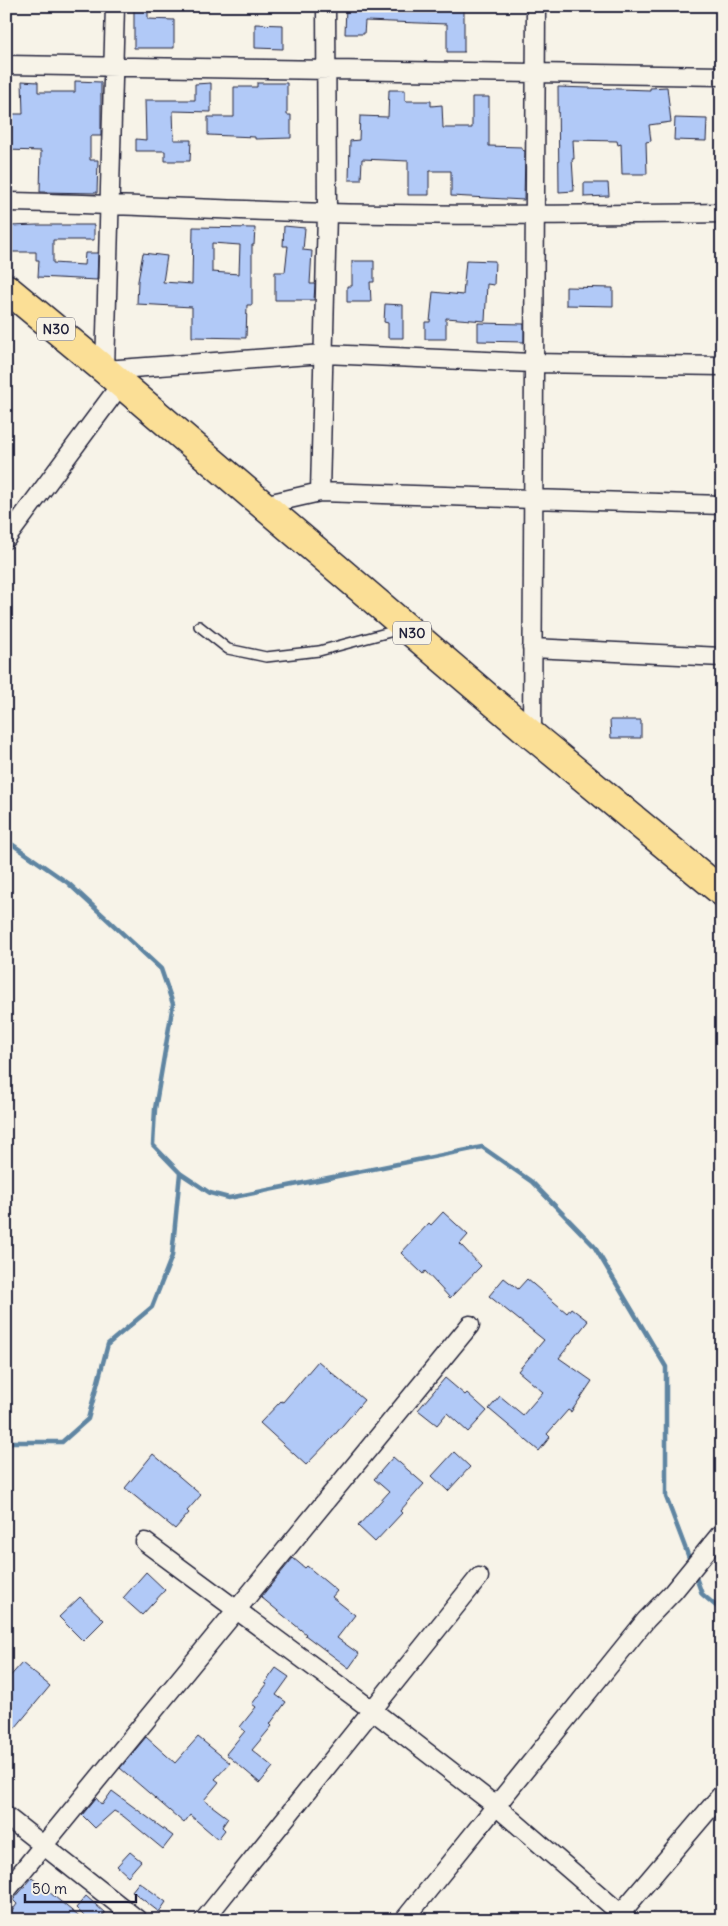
<svg xmlns="http://www.w3.org/2000/svg" width="728" height="1926" viewBox="0 0 728 1926" font-family="Delius,sans-serif">
<style>
.lines{fill:none;stroke-linecap:round;stroke-linejoin:round}
.stream{stroke:#5f85a2;stroke-width:4.5}
.building{fill:#b1c9f7;stroke:#22223b;fill-rule:evenodd}
.lane-casing{stroke:#22223b;stroke-width:12}
.street-casing{stroke:#22223b;stroke-width:21}
.primary-casing{stroke:#22223b;stroke-width:31}
.lane{stroke:#f7f3e8;stroke-width:9}
.street{stroke:#f7f3e8;stroke-width:18}
.primary{stroke:#fbdf96;stroke-width:28}
.labels{text-anchor:middle;dominant-baseline:central;stroke-width:5;stroke-linejoin:round;paint-order:stroke}
.shield{fill:#f7f3e8;stroke:#62616f;stroke-width:1}
.shield-label{font-size:14px;font-weight:bold;fill:#22223b}
</style>
<rect width="100%" height="100%" fill="#f7f3e8"/>
<filter id="ink" filterUnits="userSpaceOnUse"><feTurbulence type="fractalNoise" baseFrequency=".02" numOctaves="2"/><feDisplacementMap in="SourceGraphic" scale="10" xChannelSelector="R" yChannelSelector="G"/><feConvolveMatrix kernelMatrix="1 2 1 2 8 2 1 2 1" color-interpolation-filters="sRGB"/></filter>
<g filter="url(#ink)">
<g class="lines">
<path class="stream" d="M6,840L68,883L161,969L173,1004L155,1109L153,1145L180,1173L210,1193L229,1198L482,1147L532,1182L594,1246L666,1367V1497L691,1563
M6,1446L12,1442H62L88,1419L108,1344L152,1307L172,1256L180,1173
M694,1572L702,1594L722,1611"/>
</g>
<path class="building" d="M134,6H148V19L174,20V48H134Z
M346,6H464V52H447V24L365,21L364,34H345Z
M255,24L283,25V49L255,48Z
M22,81L38,82V92H75V81L101,82V136H90V160H98L97,193L40,192L41,151L6,150V114H23Z
M211,83V112L173,111L174,140H191L190,161H165V151H136V139L146,140L145,100H195V84Z
M257,83H287V115H291V138L255,139V137L208,135V117H234V87H257Z
M558,87L650,90V88L667,87L671,122L649,125L651,141L646,142L647,174H622L621,144L618,145L617,141L573,140L574,159H572L574,191L559,192Z
M389,90H405V101H431V106L442,105L443,128H472V97H489V146L522,147V150L525,151L524,200L451,196V171H429V195H408V161L362,159L361,180H349L350,141L359,140L360,116L388,117Z
M675,118L707,119L706,141L674,140Z
M584,183H608L609,196L584,197Z
M37,225H94V240H53V263L84,265L85,253H98L97,280L38,277L39,260H36V252H10V226Z
M284,226L305,228L303,250L312,251L310,284H315L314,300H275V272H285L288,246H283Z
M193,227L255,228L254,245H252V305H247L246,338L192,337V307L137,304L138,281L143,253L167,256L163,282L192,284ZM212,243L240,245L239,274L212,272Z
M466,260L495,261L494,285L487,284L485,321L446,318V339H425V322H430L433,292L463,295Z
M352,261H374V282H370L371,302H347V286H352Z
M566,287L613,288V306L566,305Z
M385,304L403,305V338H388V323L384,322Z
M478,323L524,324V342L478,341Z
M610,720H641V738H611Z
M443,1212L468,1235L460,1244L481,1266L450,1298L425,1271L423,1274L401,1253L429,1223L431,1225Z
M504,1278L518,1289L527,1279L567,1313L571,1308L588,1321L559,1358L592,1381L571,1412L568,1410L547,1434L550,1437L539,1451L489,1409L500,1396L523,1415L543,1392L518,1371L544,1340L489,1296Z
M318,1361L364,1400L332,1438L306,1465L260,1423L281,1401L283,1402Z
M445,1378L465,1395L467,1393L487,1411L468,1432L447,1413L437,1425L418,1410Z
M454,1452L470,1467L448,1491L432,1476Z
M153,1454L201,1495L187,1511L189,1513L175,1529L125,1488Z
M393,1457L424,1484L400,1511L402,1513L375,1542L358,1526L389,1492L374,1479Z
M293,1558L305,1568L307,1566L337,1591L332,1597L355,1615L337,1638L359,1654L349,1668L305,1635L306,1634L261,1597Z
M146,1572L165,1590L142,1615L123,1598Z
M80,1597L104,1620L83,1641L59,1617Z
M22,1663L50,1686L6,1739V1681Z
M276,1668L289,1677L276,1695L286,1702L270,1724L272,1726L252,1750L273,1767L260,1783L226,1754L245,1731L240,1727L256,1707L252,1704L267,1684L265,1683Z
M146,1737L175,1763L198,1737L230,1763L215,1779L219,1782L204,1800L228,1818L222,1827L225,1830L218,1839L190,1815L184,1823L120,1768Z
M112,1791L173,1836L163,1849L123,1816L114,1811L95,1828L82,1815L96,1798L102,1805Z
M130,1852L141,1861L128,1876L117,1866Z
M32,1878L83,1920H6L17,1904L13,1900Z
M139,1882L166,1902L159,1912L132,1891Z
M86,1896L105,1913L99,1920H88L76,1908Z"/>
<g class="lines">
<defs>
<path id="lane" d="M199,626L228,649L266,657L319,651L401,629"/>
<path id="street" d="M115,6L105,370L324,354L533,363L722,366
M6,65L722,76
M6,202C114,204 221,210 328,213C459,216 590,215 722,213
M320,492L327,213L326,6
M263,505L320,492L722,505
M6,539L121,384
M532,648L722,657
M532,735L536,6
M145,1542L372,1710L496,1806L628,1920
M6,1816L138,1920
M6,1891L470,1325
M204,1920L479,1577
M404,1920L646,1620L673,1592L722,1532
M615,1920L722,1794"/>
<path id="primary" d="M6,288L105,370L532,735L722,892"/>
</defs>
<use href="#lane" class="lane-casing"/>
<use href="#street" class="street-casing"/>
<use href="#primary" class="primary-casing"/>
<use href="#lane" class="lane"/>
<use href="#street" class="street"/>
<use href="#primary" class="primary"/>
</g>
</g>
<g class="labels">
<g class="shield">
<rect x="37" y="317.5" width="38" height="23" rx="4"/>
<rect x="393" y="621.5" width="38" height="23" rx="4"/>
</g>
<g class="shield-label">
<text x="56" y="329">N30</text>
<text x="412" y="633">N30</text>
</g>
</g>
<rect width="728" height="1926" fill="none" stroke="#f7f3e8" stroke-width="25"/>
<rect x="12" y="12" width="703" height="1901" fill="none" stroke="#22223b" stroke-width="2" filter="url(#ink)"/>
<path d="M25 1894v8h111v-8" fill="none" stroke="#22223b" stroke-width="2.5"/>
<text x="32" y="1894" font-size="15" fill="#22223b" stroke="#f7f3e8" stroke-width="4" paint-order="stroke">50 m</text>
</svg>
